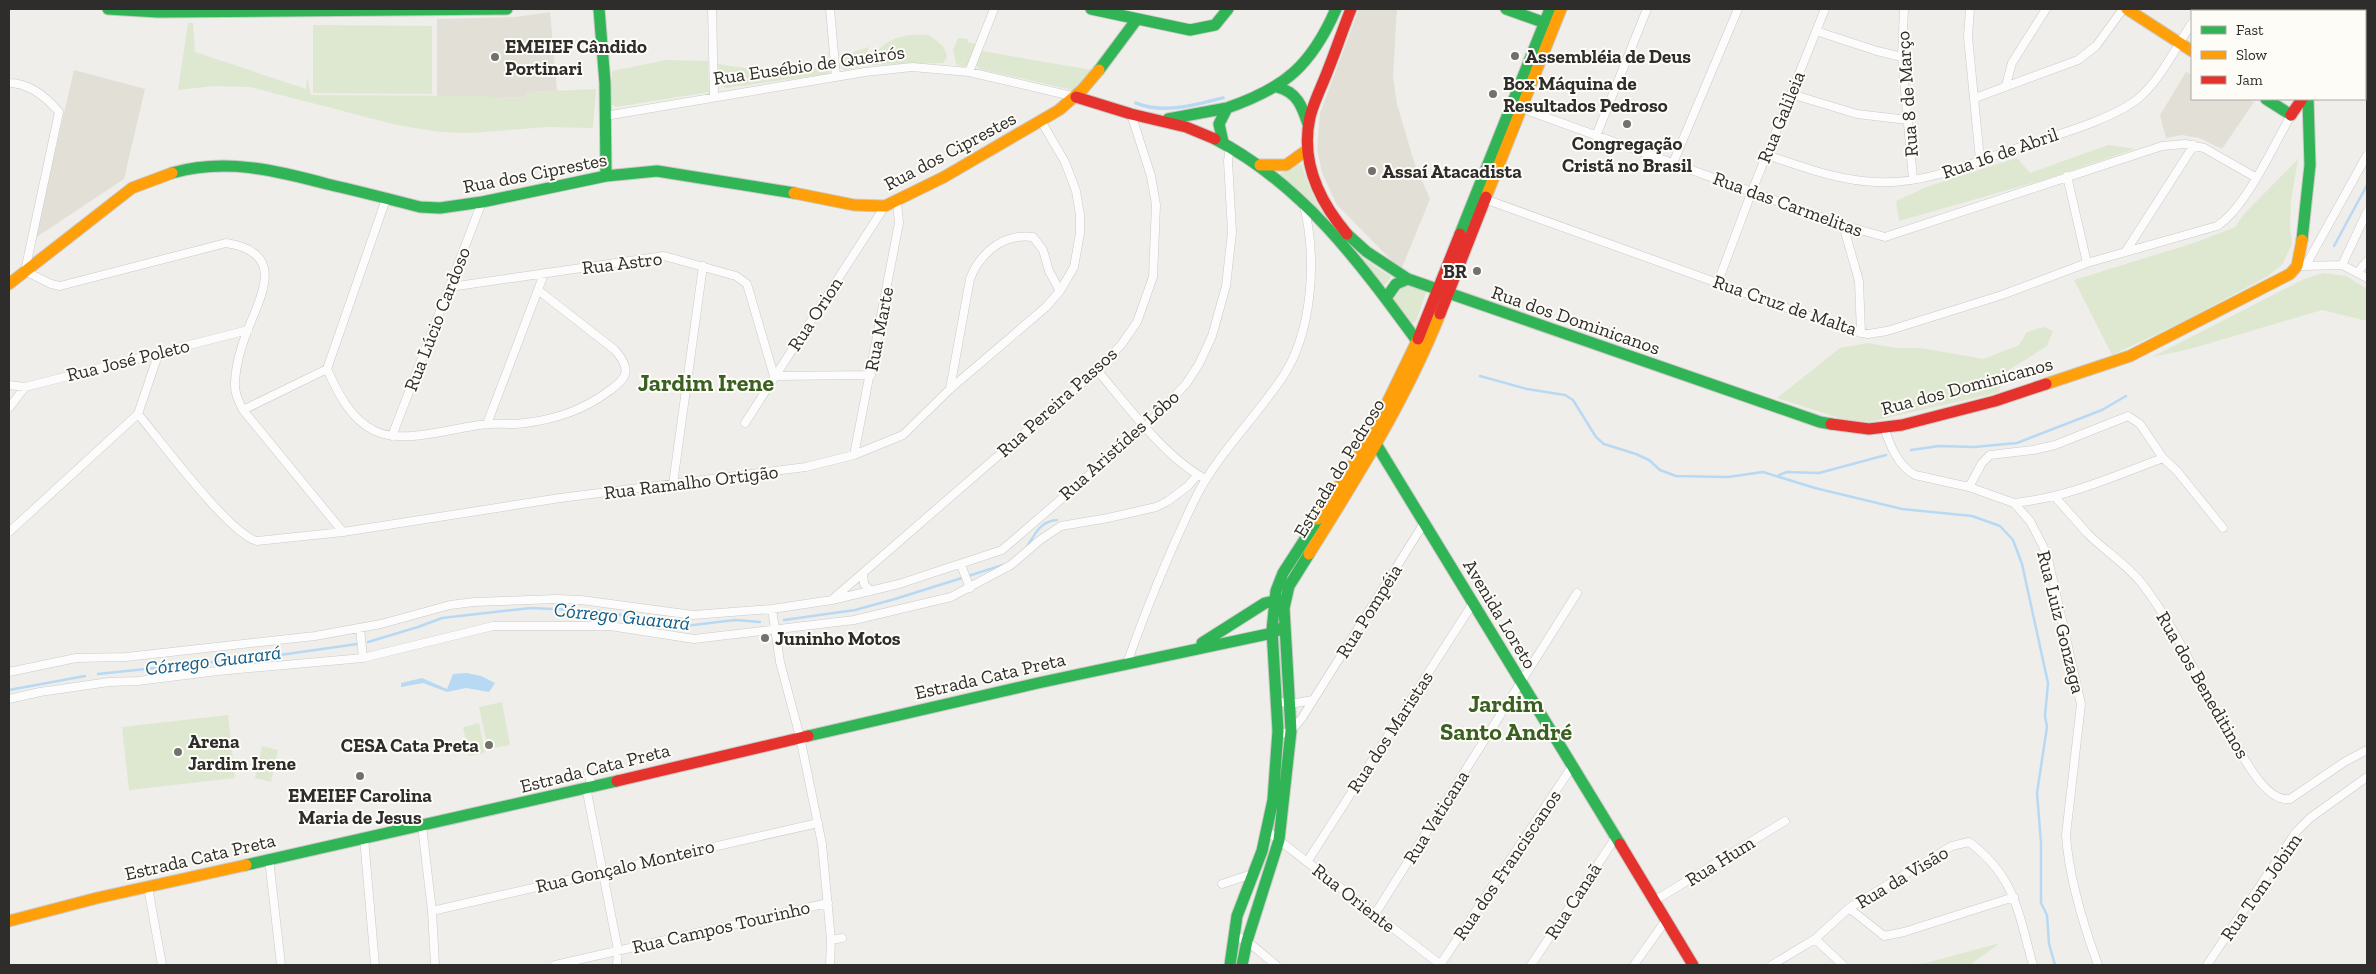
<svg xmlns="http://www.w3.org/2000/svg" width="2376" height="974" viewBox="0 0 2376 974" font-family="'Zilla Slab',serif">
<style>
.built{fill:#e2dfd6}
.green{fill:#dee8d1}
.water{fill:#b8d9f4}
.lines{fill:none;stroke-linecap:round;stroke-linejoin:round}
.stream{stroke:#b8d9f4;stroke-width:2.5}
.street-casing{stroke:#cbcac7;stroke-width:9}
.fast-casing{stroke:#cbcac7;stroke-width:13}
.slow-casing{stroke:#cbcac7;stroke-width:13}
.jam-casing{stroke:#cbcac7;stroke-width:13}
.street{stroke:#fdfcfc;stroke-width:8}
.fast{stroke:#30b455;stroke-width:11}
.slow{stroke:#ff9f0a;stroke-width:11}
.jam{stroke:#e5322d;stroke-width:11}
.poi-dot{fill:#72716e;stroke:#fefcf6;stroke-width:2}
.labels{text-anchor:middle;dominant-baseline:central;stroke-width:4;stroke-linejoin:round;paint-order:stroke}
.poi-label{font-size:19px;font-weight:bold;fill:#2e2d2b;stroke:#fefcf6;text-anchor:start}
.street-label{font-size:19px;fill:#2e2d2b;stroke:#fefcf6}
.water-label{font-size:20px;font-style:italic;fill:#0f5c8d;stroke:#fefcf6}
.district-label{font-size:24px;font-weight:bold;fill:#395f22;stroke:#fefcf6}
</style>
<rect width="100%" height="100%" fill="#efeeea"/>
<path class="built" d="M1359,9H1397L1393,76L1397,104L1415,165L1430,199L1401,270L1337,205L1322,173L1317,149L1320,113Z
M550,12L557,91L526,92V97L487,98L486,96L437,97V19L516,17Z
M74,70L145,89L124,179L35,238Z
M2186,72L2192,75V99H2249L2254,102L2222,149L2199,138L2182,135L2166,138L2160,115Z"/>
<path class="green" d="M188,23H193L195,52L306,89L307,77L311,95L487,96V98L525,97L526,92L596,89L593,128L547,127L470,133L439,132L397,125L250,87L214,86L178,90Z
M313,25L432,26V94L313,93Z
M928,35C938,41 946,46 947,57L943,63L871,65C878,39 903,33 928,35Z
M958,38L968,39V42L976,44L968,65L963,67L956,64L953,50Z
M869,47L861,67L845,70L841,67L840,58L852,57L853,52Z
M981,51L1092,70L1076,90H1073L979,69L976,65Z
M667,60L708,61L709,92L616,107L611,104L612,71Z
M718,64L770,72L773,76L790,74L791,76L830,64L829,74L726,88L719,85Z
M2108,145L2135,149L2043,180L1899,221L1896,201L1929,186L2017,158L2030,173Z
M2298,159L2291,201L2290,227L2292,244L2282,265L2268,276L2180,323L2112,355L2074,280L2197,242L2235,227L2244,214Z
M1299,164L1302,165C1314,212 1347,252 1390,276V279L1383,287L1279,174Z
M2323,273L2346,276L2367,289V321L2322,310L2190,349L2152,357L2304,279Z
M1405,284L1423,289L1426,293L1416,321L1411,324L1393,300L1394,292Z
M2044,327L2053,331L2047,346L2004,373L1999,392L1992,394L1869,422L1842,419L1777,398L1840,348L1868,343L1896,348H1920L1984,359L2019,345L2027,332Z
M502,702L510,745L488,749L479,707Z
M228,715L235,778L129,790L122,727Z
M479,723L485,753L469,756L463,727Z
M262,746L278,750L271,782L255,778Z
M2000,943L1970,965H1907L1926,963Z"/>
<path class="water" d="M1224,96L1225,99C1196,106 1163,117 1134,104L1135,101C1165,113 1194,103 1224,96Z
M467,673L481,676L495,683L489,692L466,688L447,692L423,683L401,687V683L422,678L447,689L453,674Z"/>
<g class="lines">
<path class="stream" d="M2334,246L2367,185
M1480,376L1527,389L1565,395L1573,400L1596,437L1604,444L1636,454L1649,460L1660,470L1676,476L1728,477L1763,472L1815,488L1902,509L1972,516L2000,526L2013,540L2022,564L2048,683L2045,716L2047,727L2037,793L2041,843V903L2047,915L2049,944L2055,965
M1911,450L1939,446L1974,447L2017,443L2102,410L2126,396
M1779,475L1787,472L1819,473L1886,455
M1027,547C1035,534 1040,521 1057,520
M784,620L855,610L895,599L1003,565
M368,642L418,627L442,618L531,608L600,611L665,624L685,626L735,620L760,622
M98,674L280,655L357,644
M9,690L85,676"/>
<defs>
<path id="street" d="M712,9L714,96
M830,9L836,76
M1904,9L1902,57L1913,179
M1970,9L1968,37L1980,160
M2200,11L2202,9
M2279,11L2281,9
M2359,11L2361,9
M1816,31L1877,51L1902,57
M969,72L994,9
M9,83C30,83 46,97 59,112L25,271L51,284L60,286L226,243C285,252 263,292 248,329C242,344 236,364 235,381C234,392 238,400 243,410L343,532
M2006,85L2012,63L2046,9
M1791,94L1857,114L1908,120
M1975,98L2078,60L2096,46L2123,9
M1518,107L1843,225L1885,237L2162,146L2185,144L2204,148L2255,177
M605,116L865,72L912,67L969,72L1076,97
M1596,136L1647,9
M1766,155C1802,166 1838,181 1876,182C1895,183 1917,180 1936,175C1961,169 1986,158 2011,150C2046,138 2114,120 2140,97C2162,77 2176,47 2192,23
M1673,163L1738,9
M2067,176L2087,263
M1482,198L1845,329L1868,334L1887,331L2002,295L2087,263L2217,226C2245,209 2274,145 2291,115
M386,199L327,369C338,393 350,419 375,431C404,445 455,427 487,424C500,423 512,425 525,423C557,419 583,410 609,391C629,377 631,369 615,350L538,290
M1843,225L1859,281L1861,333
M2126,251L2194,145
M2306,265L2367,155
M2342,265L2367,212
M2302,266L2342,265L2367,278
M2358,272L2367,261
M1718,282L1752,191L1825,9
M450,287L664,256L736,276L747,284L774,376L871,375
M1097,370C1126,404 1163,455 1202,477
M9,385L25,387L248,330
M950,389L970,279C980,253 1003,233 1033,237L1043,250L1049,271L1060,291
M9,408L25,387
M243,410L327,369
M138,414C160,440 229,534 257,541L343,532L560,498L806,467L854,455L903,435L950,389L1046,307L1060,291L1074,267L1080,233V215L1076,191L1065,162L1041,121
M745,423L885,206
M487,424L544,274
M1884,428C1890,445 1898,466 1915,475L1969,487L2014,503L2030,521L2043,546L2048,559L2081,704L2066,835C2069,879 2083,924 2098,965
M392,436L482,202
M854,455L899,223L897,202
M673,484L703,266
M1969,487L1982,463L1990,455L2033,450L2055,445L2128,416L2140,424L2163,458L2177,471L2223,528
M2055,497C2066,509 2077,522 2088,534C2106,552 2128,565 2143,585C2179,632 2200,687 2231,736C2242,754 2265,803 2290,799L2346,761L2367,750
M2014,503C2069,497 2112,477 2163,458
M9,532L138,414L159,352
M961,565L970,588
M863,574L864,584L871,591
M834,598L1097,370L1121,345L1137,322L1153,277L1156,205L1151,176L1131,114
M772,609L780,662L800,737L822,844L831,940L830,965
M360,628L363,658
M1127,663C1148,604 1169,552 1197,495C1219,453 1255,418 1282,378C1313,332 1317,258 1304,206
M9,672L76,658L126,657L315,636L381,624L450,605L474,602L557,599L581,600L693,615L772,609L832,600L899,584L1002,550L1146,426L1186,384L1199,364L1212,336L1226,286L1232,232L1228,161L1230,146
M9,699L40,692L109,682L138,681L218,671L363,658L493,626H610L694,639L854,620L951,597L1011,565L1040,540L1061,526L1108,518L1156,507L1168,501L1188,486L1197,475
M1277,702L1296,703L1313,700
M1278,735L1291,731L1302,718L1424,523
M588,773L592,786
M586,787L618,950L617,965
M422,826L432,911L435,965
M1267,831L1441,965
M364,838L375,965
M269,859L281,965
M1307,862L1473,603
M1222,884L1252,874
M148,887L162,965
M1654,901L1785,821
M1849,908L1884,936L1904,932L2014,897
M432,911L818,823
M1375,914L1577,593
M1233,935L1247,941L1276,965
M1815,939L1843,965
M831,940L842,938
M555,965L828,903
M1440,965L1573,765
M1531,965L1616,837
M1634,965L1666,920
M1772,965L1815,939L1849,908L1952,846L1969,842C2016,877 2018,913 2033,965
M2207,965L2296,832L2310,818L2367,777"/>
<path id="fast" d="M108,9L158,12L507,9
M599,9L605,83L606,176
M1091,9L1190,30L1215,25L1228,9
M1506,9L1551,25
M2365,19L2367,17
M1099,70L1137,19
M1277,87C1297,92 1302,106 1308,124
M2266,99L2291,115
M1168,119L1227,108
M1215,139C1302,184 1360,263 1417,341L1423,344
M1223,142L1219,124L1227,108C1285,88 1311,66 1336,9
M172,173C225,158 275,170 327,184C358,191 389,199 420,207L440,208L482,202L606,176L657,171L794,193
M1347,234L1367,252L1408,279L1820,422L1831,424
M1460,234L1550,9
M2302,240L2310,165L2308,99
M1386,298L1396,284L1408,279
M1373,439L1620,844
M1202,643L1265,603L1274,601L1279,604
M808,736L1038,683L1273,633L1285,626
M246,865L617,781
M1230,965L1237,916L1262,851L1273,800L1278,731L1272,630L1276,591L1283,573L1318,519
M1242,965L1247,941L1279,840L1291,731L1284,608L1289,586L1309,554"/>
<path id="slow" d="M2127,9L2192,51
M1260,165H1286L1307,150
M794,193L854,205L885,206L944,177L1059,110L1082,90L1099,70
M1486,197L1561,9
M9,284L132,188L172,173
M2046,384L2130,356L2290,274L2297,266L2302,240
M1318,519L1371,436L1418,339
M1309,554C1358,476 1406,399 1440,314
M9,921L97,898L246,865"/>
<path id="jam" d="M1076,97L1131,114L1186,127L1215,139
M2291,115L2302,99
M1347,234C1319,201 1300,162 1310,117C1314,101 1322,86 1328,70C1336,50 1343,29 1351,9
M1440,314L1486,197
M1418,339L1460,234
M1831,424L1869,429L1902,425L1995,401L2046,384
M617,781L808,736
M1620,844L1693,965"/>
</defs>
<use href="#street" class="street-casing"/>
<use href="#fast" class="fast-casing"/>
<use href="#slow" class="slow-casing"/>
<use href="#jam" class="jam-casing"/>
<use href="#street" class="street"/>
<use href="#fast" class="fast"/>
<use href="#slow" class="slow"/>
<use href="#jam" class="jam"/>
</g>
<g class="poi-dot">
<circle cx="1515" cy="56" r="5"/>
<circle cx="495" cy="57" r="5"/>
<circle cx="1493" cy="94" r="5"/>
<circle cx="1627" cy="124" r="5"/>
<circle cx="1372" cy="171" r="5"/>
<circle cx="1477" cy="271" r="5"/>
<circle cx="765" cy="638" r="5"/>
<circle cx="489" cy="745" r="5"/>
<circle cx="178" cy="752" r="5"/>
<circle cx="360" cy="776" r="5"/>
</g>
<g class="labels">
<g class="poi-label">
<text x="505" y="46">EMEIEF Cândido<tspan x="505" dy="22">Portinari</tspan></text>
<text x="1525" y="56">Assembléia de Deus</text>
<text x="1503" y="83">Box Máquina de<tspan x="1503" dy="22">Resultados Pedroso</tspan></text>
<text x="1627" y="143" text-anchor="middle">Congregação<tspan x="1627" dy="22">Cristã no Brasil</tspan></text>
<text x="1382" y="171">Assaí Atacadista</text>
<text x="1467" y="271" text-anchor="end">BR</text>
<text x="775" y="638">Juninho Motos</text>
<text x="188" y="741">Arena<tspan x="188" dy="22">Jardim Irene</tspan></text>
<text x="479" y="745" text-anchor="end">CESA Cata Preta</text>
<text x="360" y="795" text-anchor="middle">EMEIEF Carolina<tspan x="360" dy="22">Maria de Jesus</tspan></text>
</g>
<g class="street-label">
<text transform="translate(809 65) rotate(-8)">Rua Eusébio de Queirós</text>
<text transform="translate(1907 94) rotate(-94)">Rua 8 de Março</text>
<text transform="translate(1781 117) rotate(-68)">Rua Galileia</text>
<text transform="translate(950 151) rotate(-28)">Rua dos Ciprestes</text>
<text transform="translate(2000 153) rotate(-19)">Rua 16 de Abril</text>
<text transform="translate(535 173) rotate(-11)">Rua dos Ciprestes</text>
<text transform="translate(1788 204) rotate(20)">Rua das Carmelitas</text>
<text transform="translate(622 263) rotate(-7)">Rua Astro</text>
<text transform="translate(1785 305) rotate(19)">Rua Cruz de Malta</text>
<text transform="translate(815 314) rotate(-57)">Rua Orion</text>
<text transform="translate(437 319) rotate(-69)">Rua Lúcio Cardoso</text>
<text transform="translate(1576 320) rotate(19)">Rua dos Dominicanos</text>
<text transform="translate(879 329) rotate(-79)">Rua Marte</text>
<text transform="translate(128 360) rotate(-14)">Rua José Poleto</text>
<text transform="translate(1967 386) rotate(-15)">Rua dos Dominicanos</text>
<text transform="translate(1057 402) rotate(-42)">Rua Pereira Passos</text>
<text transform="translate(1119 445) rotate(-42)">Rua Aristídes Lôbo</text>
<text transform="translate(1339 468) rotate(-59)">Estrada do Pedroso</text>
<text transform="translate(691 482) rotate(-7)">Rua Ramalho Ortigão</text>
<text transform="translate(1369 611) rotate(-58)">Rua Pompéia</text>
<text transform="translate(1500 614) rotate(59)">Avenida Loreto</text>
<text transform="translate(2061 622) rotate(76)">Rua Luiz Gonzaga</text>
<text transform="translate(990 676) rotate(-13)">Estrada Cata Preta</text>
<text transform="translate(2203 685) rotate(60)">Rua dos Beneditinos</text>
<text transform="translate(1390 732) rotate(-57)">Rua dos Maristas</text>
<text transform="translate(595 768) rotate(-14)">Estrada Cata Preta</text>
<text transform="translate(1436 817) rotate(-58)">Rua Vaticana</text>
<text transform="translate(200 857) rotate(-13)">Estrada Cata Preta</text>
<text transform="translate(1720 861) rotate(-32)">Rua Hum</text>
<text transform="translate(1507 865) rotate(-56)">Rua dos Franciscanos</text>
<text transform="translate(625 866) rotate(-13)">Rua Gonçalo Monteiro</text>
<text transform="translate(1902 877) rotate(-31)">Rua da Visão</text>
<text transform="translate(2261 887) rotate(-55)">Rua Tom Jobim</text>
<text transform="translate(1354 898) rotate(38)">Rua Oriente</text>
<text transform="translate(1573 901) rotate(-57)">Rua Canaã</text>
<text transform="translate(721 927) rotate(-13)">Rua Campos Tourinho</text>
</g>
<g class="water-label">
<text transform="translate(622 616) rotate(6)">Córrego Guarará</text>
<text transform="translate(213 660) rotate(-7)">Córrego Guarará</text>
</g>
<g class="district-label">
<text x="706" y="382">Jardim Irene</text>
<text x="1506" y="703">Jardim<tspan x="1506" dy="28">Santo André</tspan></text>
</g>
</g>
<rect width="2376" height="974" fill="none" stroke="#2e2d2b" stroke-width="20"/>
<rect x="2191" y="10" width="175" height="90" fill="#fefcf6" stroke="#aba9a5"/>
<rect x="2201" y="26" width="25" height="8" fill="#30b455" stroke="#aba9a5"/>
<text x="2236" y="35" font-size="15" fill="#2e2d2b">Fast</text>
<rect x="2201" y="51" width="25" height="8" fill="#ff9f0a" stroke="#aba9a5"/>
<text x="2236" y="60" font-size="15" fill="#2e2d2b">Slow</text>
<rect x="2201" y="76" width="25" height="8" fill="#e5322d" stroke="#aba9a5"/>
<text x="2236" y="85" font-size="15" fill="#2e2d2b">Jam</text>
</svg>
